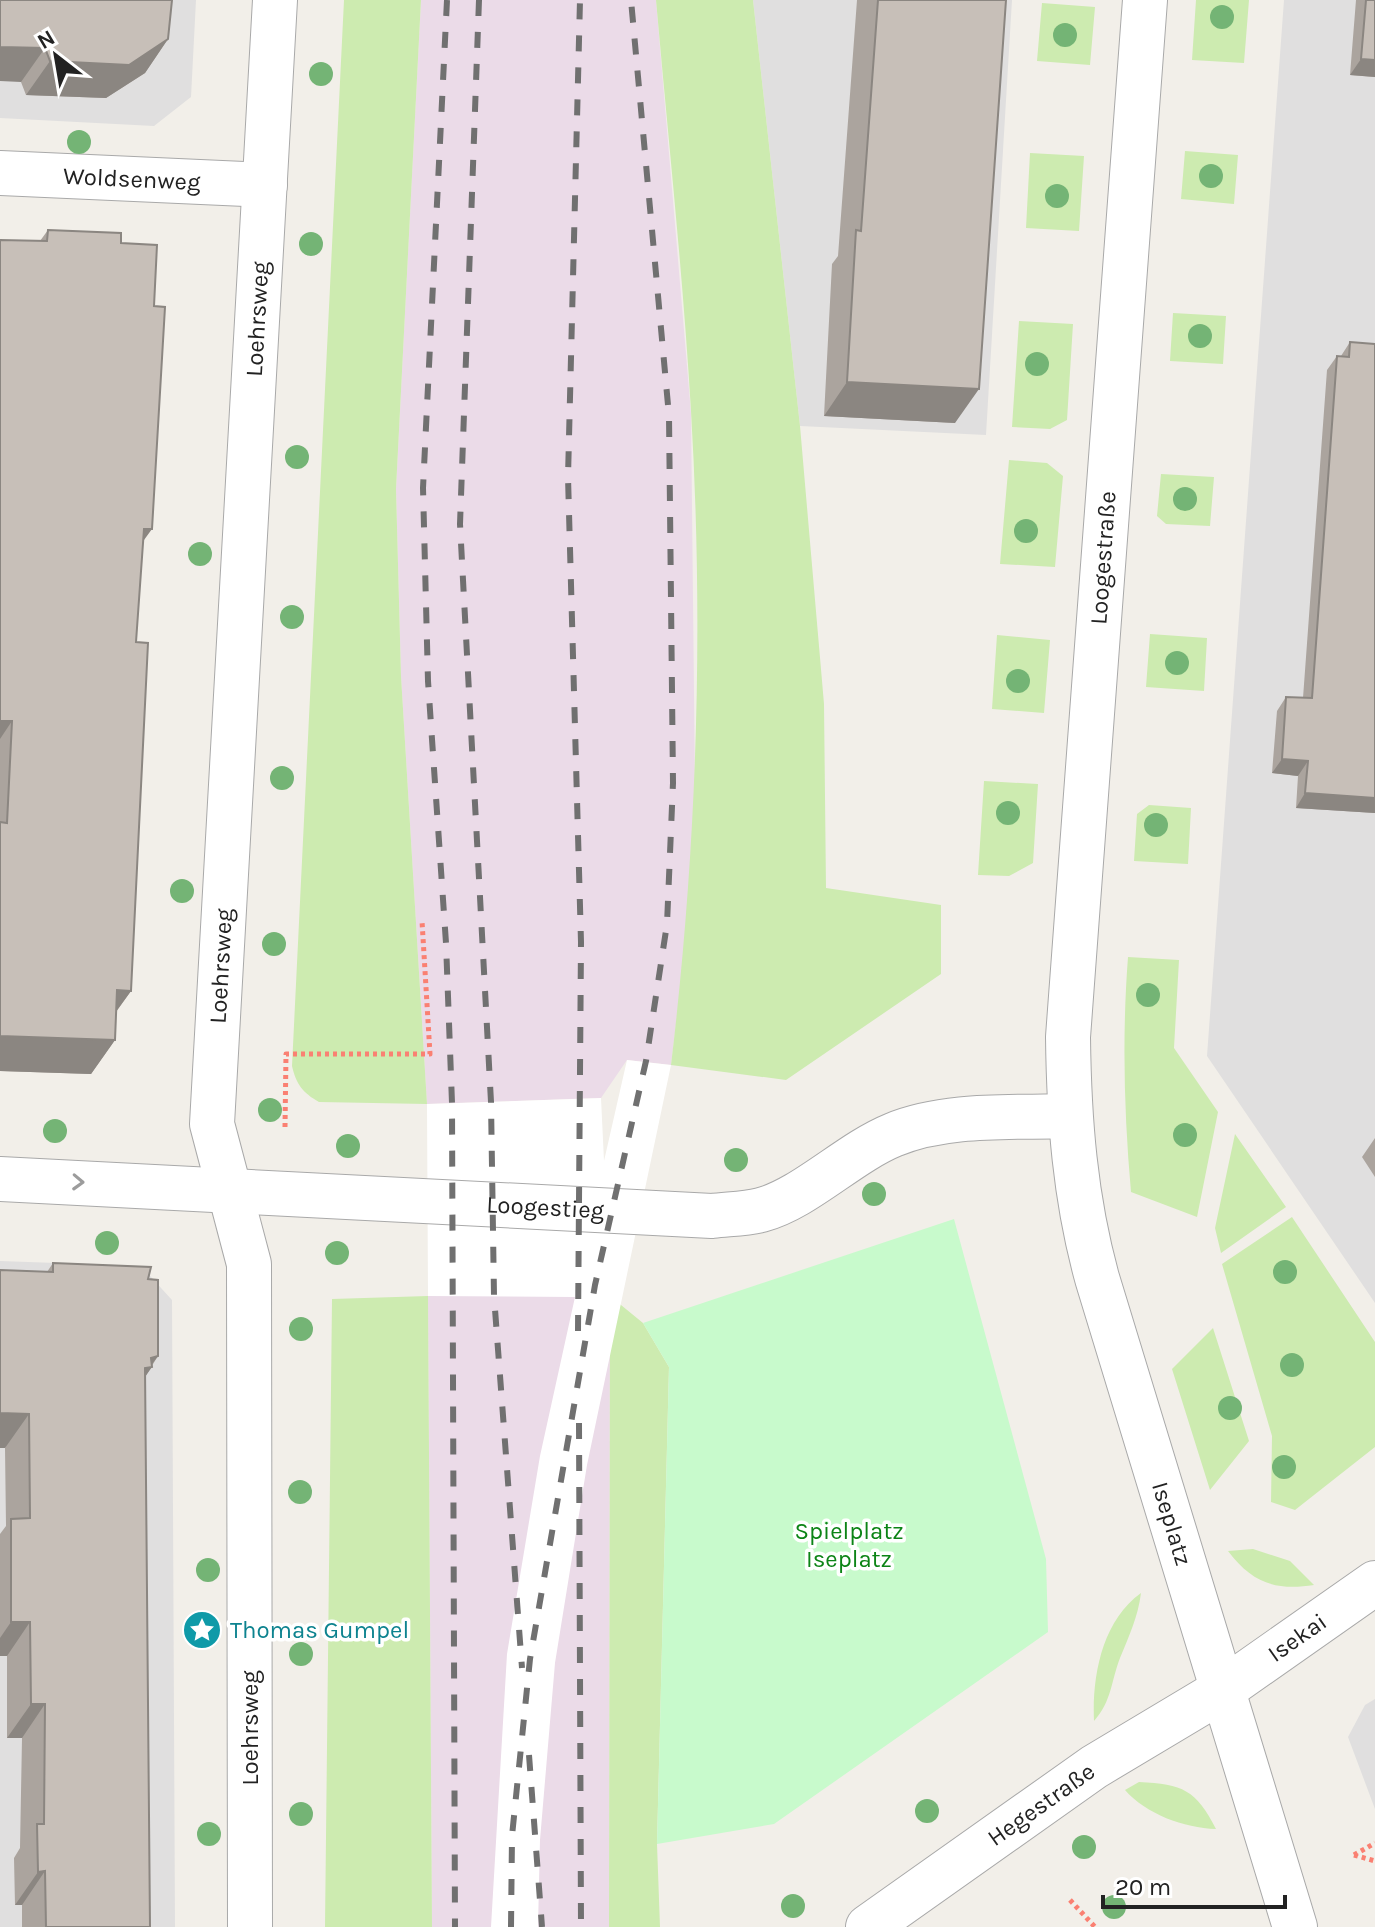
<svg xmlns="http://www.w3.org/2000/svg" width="1375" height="1927" viewBox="0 0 1375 1927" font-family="Karla,sans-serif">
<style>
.residential{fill:#e0dfdf}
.industrial{fill:#ebdbe8}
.grass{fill:#cdebb0}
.park{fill:#c8facc}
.pier{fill:#fff}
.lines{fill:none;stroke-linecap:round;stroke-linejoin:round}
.minor-casing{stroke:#a9a9a9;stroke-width:46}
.tertiary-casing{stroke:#a9a9a9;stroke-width:46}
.path{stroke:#fa8072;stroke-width:5;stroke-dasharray:4 4;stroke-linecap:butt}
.minor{stroke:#fff;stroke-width:44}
.tertiary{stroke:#fff;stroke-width:44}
.rail{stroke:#707070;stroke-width:6;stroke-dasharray:16 16;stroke-linecap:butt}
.tree{fill:#74b475}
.wall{fill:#aba49e}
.shaded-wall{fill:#8b8681}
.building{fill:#c7bfb8;stroke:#8b8681;stroke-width:2}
.oneway{stroke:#9c9c9c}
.labels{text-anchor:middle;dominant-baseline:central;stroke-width:7;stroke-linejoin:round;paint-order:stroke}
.street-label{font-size:24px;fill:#222;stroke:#fff}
.park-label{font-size:24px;fill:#0c8416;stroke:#fff}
.culture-label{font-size:24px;fill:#0d838f;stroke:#fff;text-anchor:start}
</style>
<rect width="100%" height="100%" fill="#f2efe9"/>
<path class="residential" d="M0,0H196L191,97L154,126L0,118Z
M753,0H1012L986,435L800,426Z
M1284,0H1375V1303L1207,1056Z
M0,1261L141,1266L172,1300L175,1927H0Z
M1375,1699V1809L1348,1737L1365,1705Z"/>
<path class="industrial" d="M421,0H656L691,413L695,787L688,927L671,1065L627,1060L601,1098L427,1104L401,676L396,489Z
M428,1296H610L609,1927H432Z"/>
<path class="grass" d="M344,0H421L396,489L401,676L427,1104L319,1102C303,1093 296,1084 292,1066Z
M656,0H753L800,426L824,704L826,888L941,905V974L786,1080L671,1065C697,849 704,629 691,411C683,274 668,137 656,0Z
M1196,0H1249L1244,63L1192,60Z
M1042,3L1095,7L1090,65L1037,61Z
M1185,151L1238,155L1234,204L1181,199Z
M1030,153L1084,156L1079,231L1026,228Z
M1173,313L1226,316L1223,364L1170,361Z
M1019,321L1073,324L1067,420L1050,429L1012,427Z
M1009,460L1047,463L1063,476L1055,567L1000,564Z
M1161,474L1214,477L1210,526L1166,524L1157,516Z
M1150,634L1207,638L1204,691L1146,687Z
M997,635L1050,640L1044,713L992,709Z
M984,781L1038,784L1033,863L1009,876L978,875Z
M1149,805L1191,808L1188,864L1134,861L1137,814Z
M1128,957L1179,960L1174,1048L1218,1112L1197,1217L1131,1192C1124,1113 1122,1036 1128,957Z
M1235,1134L1286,1207L1221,1253L1215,1228Z
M1292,1217L1375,1342V1447L1295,1510L1271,1502L1272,1436L1222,1264Z
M428,1296L432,1927H325L332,1299Z
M610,1296L643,1323L669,1367L657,1844L660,1927H609Z
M1213,1328L1249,1441L1210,1490L1172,1369Z
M1253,1549L1290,1561L1314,1585C1276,1591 1252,1583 1228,1551Z
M1141,1593C1138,1617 1129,1636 1120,1658C1111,1681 1112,1701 1094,1721C1092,1676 1102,1621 1141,1593Z
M1139,1782C1183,1784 1196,1790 1216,1829C1184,1828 1146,1814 1125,1790Z"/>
<path class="park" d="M954,1219L1046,1559L1048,1632L774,1824L657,1844L669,1367L643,1323Z"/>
<path class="pier" d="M627,1060L671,1065L587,1465L555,1663L540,1840L538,1927H491L507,1654L540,1456L575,1297L428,1296L427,1104L601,1098L604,1161Z"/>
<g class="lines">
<defs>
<g id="minor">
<path id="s1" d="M0,173L265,185"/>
<path id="s2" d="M0,1179L712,1216C728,1214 746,1214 761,1210C804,1199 849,1153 893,1135C946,1113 1012,1118 1069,1116"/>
<path id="s3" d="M250,1927L249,1264L212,1124L275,0"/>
<path id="s4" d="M868,1927L1094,1767L1221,1691L1375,1583"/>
</g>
<g id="tertiary">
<path id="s5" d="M1145,0L1068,1037C1069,1120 1075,1198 1097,1278L1295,1927"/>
</g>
</defs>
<use href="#minor" class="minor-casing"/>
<use href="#tertiary" class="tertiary-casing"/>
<path class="path" d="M285,1127L286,1054H430L422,921
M1354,1855L1375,1843
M1354,1855L1375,1861
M1070,1900L1095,1927"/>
<use href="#minor" class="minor"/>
<use href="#tertiary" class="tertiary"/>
<path class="rail" d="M447,0L423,488L428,681L446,943L452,1103L455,1927
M479,0L460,524L491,1102L494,1296L522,1668
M578,1331L581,942L568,477L580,0
M579,1423L581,1927
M529,1755L542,1927
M511,1927L512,1836L530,1659L595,1285L646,1061L667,924L673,783L669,416L631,0"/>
</g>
<g class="tree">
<circle cx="1222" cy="17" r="12"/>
<circle cx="1065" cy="35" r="12"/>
<circle cx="321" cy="74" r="12"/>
<circle cx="79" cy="142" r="12"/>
<circle cx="1211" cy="176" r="12"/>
<circle cx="1057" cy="196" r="12"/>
<circle cx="311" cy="244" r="12"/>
<circle cx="1200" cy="336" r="12"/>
<circle cx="1037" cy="364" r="12"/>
<circle cx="297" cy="457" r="12"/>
<circle cx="1185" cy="499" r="12"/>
<circle cx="1026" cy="531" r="12"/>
<circle cx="200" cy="554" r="12"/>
<circle cx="292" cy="617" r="12"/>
<circle cx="1177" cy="663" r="12"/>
<circle cx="1018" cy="681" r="12"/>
<circle cx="282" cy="778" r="12"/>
<circle cx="1008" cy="813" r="12"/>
<circle cx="1156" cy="825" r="12"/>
<circle cx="182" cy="891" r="12"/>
<circle cx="274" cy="944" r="12"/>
<circle cx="1148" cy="995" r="12"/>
<circle cx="270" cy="1110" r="12"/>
<circle cx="55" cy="1131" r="12"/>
<circle cx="1185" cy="1135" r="12"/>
<circle cx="348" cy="1146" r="12"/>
<circle cx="736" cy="1160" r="12"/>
<circle cx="874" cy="1194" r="12"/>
<circle cx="107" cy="1243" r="12"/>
<circle cx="337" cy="1253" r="12"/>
<circle cx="1285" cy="1272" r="12"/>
<circle cx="301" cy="1329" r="12"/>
<circle cx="1292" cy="1365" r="12"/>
<circle cx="1230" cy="1408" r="12"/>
<circle cx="1284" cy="1467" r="12"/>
<circle cx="300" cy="1492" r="12"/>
<circle cx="208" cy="1570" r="12"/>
<circle cx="301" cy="1654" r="12"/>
<circle cx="927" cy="1811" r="12"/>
<circle cx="301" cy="1814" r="12"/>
<circle cx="209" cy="1834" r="12"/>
<circle cx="1084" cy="1847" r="12"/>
<circle cx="793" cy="1906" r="12"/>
<circle cx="1114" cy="1907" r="12"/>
</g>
<path class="wall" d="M0,0L168,39L145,73L106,98L26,95L21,82Z
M857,0H1006L955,423L824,416L832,264L838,256Z
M1356,0H1375V77L1350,75Z
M48,230L121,243L143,542L136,642L131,991L116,1012L115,1040L91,1074L0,1071V240L40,241Z
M1350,342L1375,813L1296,808L1298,776L1272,773L1277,711L1286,697L1303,698L1327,370L1337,356H1341Z
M1375,1138V1177L1362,1157Z
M53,1263L148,1279L158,1356L145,1377L150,1927H22V1905H15L14,1858L20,1848L22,1738H7V1656H0V1534L6,1526L5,1448L47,1272Z"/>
<path class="shaded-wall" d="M168,39L145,73L106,98L26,95L50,61Z
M0,47L45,48L21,82L0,81Z
M1361,59L1375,60V77L1350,75Z
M847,382L979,389L955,423L824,416Z
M144,529H152L128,562Z
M0,721H12L0,739Z
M1282,759L1308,761L1298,776L1272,773Z
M1305,793L1375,798V813L1296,808Z
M117,990L131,991L107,1024Z
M0,1036L115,1040L91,1074L0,1071Z
M158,1356L150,1367H152L128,1401L151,1358Z
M0,1413L29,1414L5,1448H0Z
M11,1622H30L7,1656H0V1638Z
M31,1704H45L22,1738H7Z
M45,1871L22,1905H15L38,1872Z"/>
<path class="building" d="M0,0H172L168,39L129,65L50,61L45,48L0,47Z
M878,0H1006L979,389L847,382L856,230L861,231Z
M1366,0H1375V60L1361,59Z
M48,230L121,233V243L157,245L154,306L165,307L152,529H144L136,642L148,643L131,991L117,990L115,1040L0,1036V822L7,823L12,721H0V240L47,241Z
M1350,342L1375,344V798L1305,793L1308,761L1282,759L1286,697L1312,698L1337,356L1349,357Z
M53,1263L151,1267L148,1279L158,1280V1356L151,1358L152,1367L145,1368L150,1927H46L45,1871L38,1872L37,1824H44L45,1704H31L30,1622H11V1519L30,1518L29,1414L0,1413V1270L53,1272Z"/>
<defs><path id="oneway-chevron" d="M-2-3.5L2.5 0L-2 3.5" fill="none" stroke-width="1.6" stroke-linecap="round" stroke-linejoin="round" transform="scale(2)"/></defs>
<use class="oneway" href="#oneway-chevron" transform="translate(78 1182) rotate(2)"/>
<defs>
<symbol id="sight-disc" viewBox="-11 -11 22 22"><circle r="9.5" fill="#0f9aa8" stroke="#fff"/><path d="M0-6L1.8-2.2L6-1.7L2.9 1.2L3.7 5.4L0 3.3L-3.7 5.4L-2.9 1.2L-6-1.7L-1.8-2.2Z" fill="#fff"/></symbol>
</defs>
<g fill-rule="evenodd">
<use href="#sight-disc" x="180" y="1608" width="44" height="44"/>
</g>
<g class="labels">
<g class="street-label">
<text stroke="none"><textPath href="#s1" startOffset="132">Woldsenweg</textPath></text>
<text stroke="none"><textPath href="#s3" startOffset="1614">Loehrsweg</textPath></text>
<text transform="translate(1103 558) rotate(-86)">Loogestraße</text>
<text stroke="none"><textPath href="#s3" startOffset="966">Loehrsweg</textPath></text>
<text stroke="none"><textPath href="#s2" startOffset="546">Loogestieg</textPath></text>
<text stroke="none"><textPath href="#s5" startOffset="1540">Iseplatz</textPath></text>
<text stroke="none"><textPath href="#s4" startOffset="518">Isekai</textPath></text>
<text transform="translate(250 1728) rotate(-90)">Loehrsweg</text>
<text stroke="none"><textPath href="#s4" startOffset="212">Hegestraße</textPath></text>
</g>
<g class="park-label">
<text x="849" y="1531">Spielplatz<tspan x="849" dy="28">Iseplatz</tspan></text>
</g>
<g class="culture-label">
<text x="230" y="1630">Thomas Gumpel</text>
</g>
</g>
<g transform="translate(56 56) rotate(329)" stroke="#ffffff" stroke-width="6" paint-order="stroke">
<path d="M0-6L14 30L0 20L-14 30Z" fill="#222222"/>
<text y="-12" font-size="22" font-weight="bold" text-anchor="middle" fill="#222222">N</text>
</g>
<path d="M1103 1895v12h182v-12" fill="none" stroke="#222222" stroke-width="4"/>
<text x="1115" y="1895" font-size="24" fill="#222222" stroke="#ffffff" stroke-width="6" paint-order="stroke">20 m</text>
</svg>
